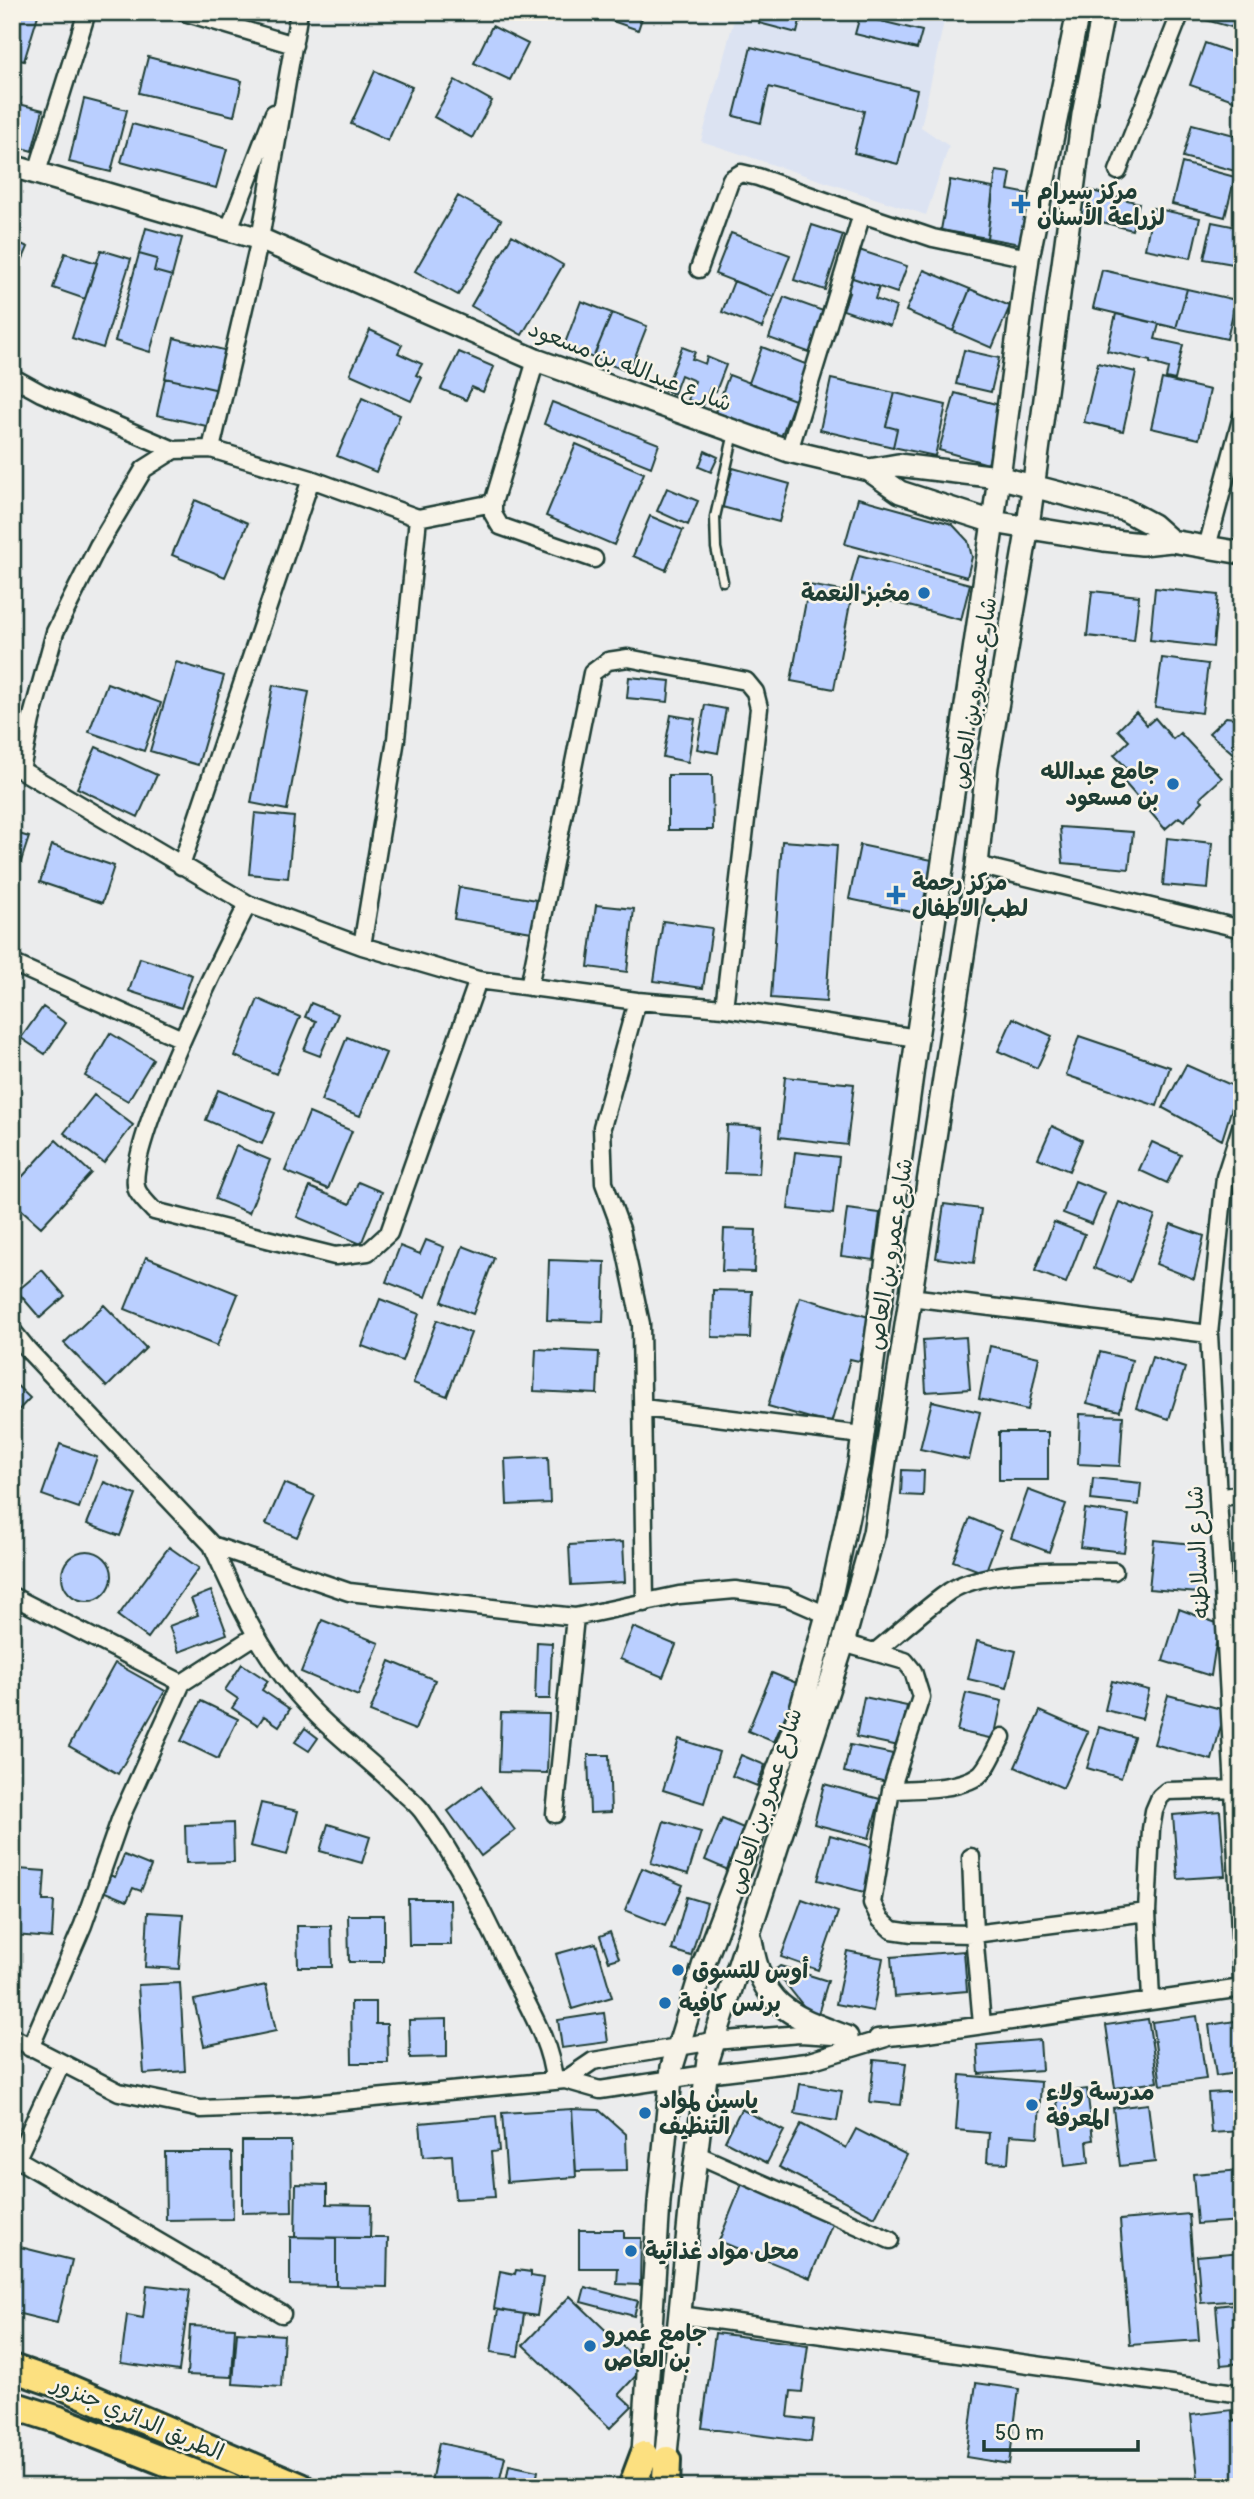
<svg xmlns="http://www.w3.org/2000/svg" width="1254" height="2499" viewBox="0 0 1254 2499" font-family="Pangolin,'Playpen Sans Arabic',sans-serif">
<style>
.built{fill:#dce3f2}
.building{fill:#bacfff;stroke:#1f3d34;stroke-width:2}
.lines{fill:none;stroke-linecap:round;stroke-linejoin:round}
.service-casing{stroke:#1f3d34;stroke-width:13}
.minor-casing{stroke:#1f3d34;stroke-width:21}
.tertiary-casing{stroke:#1f3d34;stroke-width:26}
.primary-casing{stroke:#1f3d34;stroke-width:32}
.service{stroke:#f7f3e8;stroke-width:8}
.minor{stroke:#f7f3e8;stroke-width:16}
.tertiary{stroke:#f7f3e8;stroke-width:21}
.primary{stroke:#fce080;stroke-width:26}
.poi-dot{fill:#1f6fb2;stroke:#f7f3e8;stroke-width:2.5}
.labels{text-anchor:middle;dominant-baseline:central;stroke-width:5;stroke-linejoin:round;paint-order:stroke}
.poi-label{font-size:23px;font-weight:bold;fill:#1f3d34;stroke:#f7f3e8;text-anchor:start}
.street-label{font-size:23px;fill:#1f3d34;stroke:#f7f3e8}
</style>
<rect width="100%" height="100%" fill="#ebeced"/>
<filter id="ink" filterUnits="userSpaceOnUse"><feTurbulence type="fractalNoise" baseFrequency=".0143" numOctaves="2"/><feDisplacementMap in="SourceGraphic" scale="14" xChannelSelector="R" yChannelSelector="G"/><feConvolveMatrix kernelMatrix="1 2 1 2 8 2 1 2 1" color-interpolation-filters="sRGB"/></filter>
<g filter="url(#ink)">
<path class="built" d="M736,12H946L921,127L949,146L926,215L701,141Z"/>
<path class="building" d="M12,12H39L24,61L12,58Z
M587,12H644L638,30Z
M761,12H802L797,33L759,23Z
M1208,12H1242V30L1206,20Z
M860,16L922,31L917,49L855,34Z
M492,26L528,44L510,80L474,63Z
M1205,43L1242,56V83L1236,101L1190,85Z
M751,47L917,90L898,164L854,153L864,111L769,87L761,123L734,116Z
M148,57L242,81L234,116L139,93Z
M375,71L412,87L388,141L351,124Z
M455,80L492,101L472,138L434,117Z
M12,96L21,98L12,128Z
M84,99L127,110L111,172L69,162Z
M19,104L43,110L32,151L12,145V128Z
M132,124L227,149L216,188L121,162Z
M1192,124L1242,137V162L1239,172L1183,157Z
M1182,163L1235,177L1225,217L1172,204Z
M996,171L1011,173L1008,190L1029,194L1020,244L987,238Z
M950,180L993,188L987,238L941,230Z
M1088,190L1139,203L1132,230L1080,216Z
M458,196L501,220L458,295L415,271Z
M1153,208L1200,218L1191,258L1145,249Z
M1212,222L1242,228L1239,265L1204,259Z
M812,225L843,235L825,290L794,280Z
M146,228L182,238L172,276L154,271L157,259L139,254Z
M731,233L790,255L774,297L715,274Z
M512,235L563,265L522,335L471,306Z
M12,240L28,247L12,284Z
M856,249L907,266L897,293L847,276Z
M101,250L131,259L103,348L72,338Z
M65,253L97,263L85,299L53,288Z
M139,254L157,259L154,271L172,276L150,352L115,341Z
M924,270L970,289L953,331L906,311Z
M1102,270L1187,289L1176,328L1093,308Z
M847,276L879,287L875,299L896,307L890,326L843,310L849,293L842,291Z
M734,281L774,297L762,328L722,312Z
M970,289L1010,306L992,348L953,331Z
M1187,289L1236,300L1227,339L1176,328Z
M784,297L826,312L811,353L769,338Z
M581,301L612,313L593,358L564,346Z
M612,313L647,326L629,372L593,358Z
M1116,314L1159,324L1155,339L1183,345L1175,380L1166,378L1168,368L1150,363V361L1107,351Z
M370,330L402,345L398,353L422,364L416,375L422,378L411,401L350,374Z
M174,338L228,351L219,390L165,378Z
M682,347L695,352L692,359L705,364L707,357L726,365L716,391L710,388L703,406L688,400L695,381L681,375L674,394L665,390Z
M762,347L808,365L795,400L749,383Z
M964,350L999,358L991,392L956,384Z
M459,352L494,367L483,392L472,387L466,400L441,389Z
M1098,363L1136,372L1123,431L1084,422Z
M729,375L795,400L781,437L715,412Z
M165,378L219,390L211,427L157,415Z
M831,379L895,393L886,426L897,429L893,447L820,430Z
M1162,379L1210,390L1199,439L1151,428Z
M895,393L946,405L935,456L893,447L897,429L886,426Z
M955,393L1003,406L988,464L939,450Z
M362,398L400,415L376,472L337,456Z
M552,402L659,444L651,467L544,424Z
M576,444L644,473L614,545L546,516Z
M705,451L718,457L711,472L699,467Z
M733,468L790,484L779,522L722,507Z
M667,488L698,501L688,525L657,511Z
M858,498L952,524L968,541L972,557L967,577L845,544Z
M195,500L248,523L225,577L172,555Z
M650,516L683,530L666,570L633,556Z
M859,555L970,584L961,620L849,590Z
M809,585L852,593L834,689L791,681Z
M1155,588L1218,595L1213,647L1150,640Z
M1092,591L1139,596L1134,641L1087,636Z
M1162,658L1208,664L1202,713L1155,707Z
M176,662L224,676L198,765L150,751Z
M629,677L670,681L668,702L627,698Z
M107,683L161,703L144,751L89,732Z
M273,685L309,692L287,810L251,803Z
M705,705L726,709L718,753L697,749Z
M1136,712L1147,725L1155,718L1173,739L1180,733L1222,778L1200,798L1203,801L1184,821L1179,817L1165,829L1124,782L1133,774L1114,755L1129,741L1118,730Z
M671,715L695,719L688,762L663,757Z
M1226,717L1242,719V761L1209,733Z
M96,747L157,775L138,817L77,788Z
M668,775H712L713,830H668Z
M255,813L294,817L288,878L249,874Z
M1060,827L1133,832L1129,869L1063,863Z
M12,832L29,837L12,889Z
M1167,838L1212,843L1208,889L1163,885Z
M782,841L837,845L826,1002L771,998Z
M52,845L114,866L102,903L40,882Z
M860,845L932,860L921,914L849,899Z
M459,887L537,900L532,932L454,919Z
M596,905L634,909L627,972L588,967Z
M663,921L712,928L703,988L654,981Z
M140,958L192,975L181,1008L129,991Z
M258,999L300,1017L276,1074L235,1056Z
M311,1003L338,1014L320,1056L304,1050L316,1021L305,1017Z
M43,1007L66,1023L45,1054L21,1038Z
M1013,1018L1052,1036L1037,1068L998,1051Z
M110,1033L153,1059L128,1101L85,1076Z
M1079,1036L1170,1067L1157,1106L1066,1075Z
M347,1037L386,1053L360,1116L321,1101Z
M1186,1065L1238,1088L1222,1140L1163,1108Z
M785,1077L854,1084L847,1145L779,1137Z
M218,1090L275,1113L262,1144L206,1120Z
M94,1095L133,1125L104,1163L64,1133Z
M309,1113L352,1131L328,1189L285,1171Z
M727,1125L762,1127L759,1174L725,1173Z
M1052,1126L1082,1140L1069,1171L1038,1158Z
M56,1140L91,1173L41,1227L12,1201V1188Z
M1152,1142L1181,1155L1167,1183L1139,1170Z
M236,1146L270,1160L249,1213L215,1199Z
M795,1152L839,1157L833,1214L788,1209Z
M1075,1181L1105,1193L1092,1224L1063,1213Z
M358,1182L382,1192L361,1244L297,1217L310,1187L350,1204Z
M1119,1202L1155,1216L1130,1282L1094,1268Z
M944,1204L981,1209L974,1263L936,1258Z
M847,1209L880,1213L874,1260L841,1256Z
M1054,1222L1085,1234L1066,1283L1035,1271Z
M1171,1224L1204,1236L1194,1279L1156,1264Z
M724,1229L756,1230L754,1272L722,1271Z
M426,1240L444,1247L426,1297L386,1282L400,1246L420,1254Z
M463,1246L494,1258L473,1314L442,1302Z
M146,1257L238,1294L217,1346L125,1309Z
M549,1260L605,1262L603,1322L547,1320Z
M42,1270L65,1296L40,1318L17,1291Z
M713,1290L752,1291L750,1338L712,1337Z
M800,1297L872,1318L859,1361L850,1359L831,1424L768,1406Z
M380,1299L419,1314L402,1361L362,1346Z
M104,1305L146,1348L107,1387L64,1343Z
M437,1320L471,1333L447,1396L413,1383Z
M966,1337L970,1389L926,1392L923,1340Z
M990,1346L1039,1357L1028,1410L979,1399Z
M536,1349L599,1352L597,1394L534,1391Z
M1100,1352L1132,1360L1120,1411L1087,1403Z
M1152,1357L1185,1368L1169,1419L1136,1408Z
M12,1381L30,1398L12,1417Z
M932,1401L980,1412L969,1460L920,1449Z
M1080,1414L1123,1416L1120,1466L1078,1464Z
M999,1432H1048V1480H999Z
M60,1444L97,1457L79,1508L42,1495Z
M548,1457L550,1503L507,1505L505,1459Z
M902,1470L924,1471L923,1496L901,1495Z
M1093,1478L1141,1483L1139,1505L1091,1500Z
M104,1482L136,1495L120,1536L87,1524Z
M284,1483L315,1496L297,1537L266,1524Z
M1028,1490L1066,1504L1049,1552L1011,1538Z
M1085,1509L1129,1515L1124,1552L1080,1547Z
M1238,1516H1242V1550H1239Z
M970,1518L1001,1531L985,1573L953,1561Z
M1154,1540L1203,1545L1199,1593L1149,1589Z
M623,1542L625,1582L571,1585L569,1545Z
M169,1547L199,1568L148,1638L118,1616Z
M62 1576a25 25 0 1 1 50 0a25 25 0 1 1-50 0Z
M211,1591L227,1634L179,1652L169,1626L198,1615L191,1599Z
M1179,1609L1219,1624L1211,1676L1163,1661Z
M322,1620L379,1643L358,1696L301,1672Z
M633,1627L676,1645L663,1677L620,1659Z
M977,1641L1016,1651L1007,1688L968,1679Z
M537,1642L552,1643L550,1699H535Z
M390,1661L435,1680L415,1730L370,1712Z
M115,1663L165,1691L118,1774L69,1746Z
M242,1664L268,1681L262,1690L290,1709L279,1726L264,1716L258,1725L232,1708L238,1699L225,1690Z
M772,1673L799,1684L774,1742L748,1731Z
M1112,1681L1149,1690L1142,1719L1105,1710Z
M966,1693L1002,1701L994,1739L957,1731Z
M1168,1695L1225,1710L1212,1760L1154,1744Z
M864,1697L907,1706L899,1746L856,1737Z
M201,1701L238,1719L218,1759L181,1741Z
M1040,1711L1088,1732L1063,1788L1015,1767Z
M501,1713L549,1714L547,1773L499,1772Z
M1099,1727L1134,1737L1121,1778L1087,1768Z
M305,1728L318,1738L309,1751L295,1742Z
M679,1739L719,1752L704,1803L663,1790Z
M850,1745L893,1754L887,1782L844,1772Z
M588,1755H609L611,1812L590,1813Z
M741,1755L765,1765L757,1786L732,1776Z
M824,1784L880,1799L869,1838L814,1824Z
M481,1786L515,1830L481,1856L448,1811Z
M261,1803L298,1811L287,1855L250,1846Z
M1220,1811L1225,1876L1178,1879L1173,1815Z
M722,1819L746,1829L728,1870L705,1860Z
M664,1821L701,1832L688,1874L651,1863Z
M233,1823L234,1862L186,1863L185,1825Z
M328,1824L370,1837L362,1863L320,1851Z
M830,1835L876,1848L864,1892L818,1880Z
M124,1855L151,1866L141,1891L133,1888L127,1901L100,1890L106,1874L115,1877Z
M642,1868L683,1885L665,1926L625,1910Z
M18,1869L45,1871L43,1901H54L52,1938L14,1935Z
M687,1897L707,1903L691,1956L672,1950Z
M408,1899H450L451,1945H409Z
M802,1899L838,1912L818,1970L781,1957Z
M148,1912L183,1914L179,1969L145,1967Z
M348,1915H384V1962H349Z
M297,1926H331L332,1967H298Z
M610,1932L619,1958L609,1961L600,1936Z
M596,1943L612,1997L572,2009L556,1954Z
M847,1951L883,1958L873,2011L836,2004Z
M964,1951L967,1991L894,1997L891,1957Z
M780,1966L828,1981L818,2014L813,2018L775,1970Z
M180,1983L185,2071L144,2074L138,1985Z
M266,1985L276,2031L204,2046L194,2000Z
M351,2002H376V2024H387L388,2063H352Z
M604,2013L608,2042L562,2048L558,2020Z
M1197,2016L1206,2079L1161,2085L1152,2022Z
M447,2019V2057L410,2058L409,2020Z
M1148,2019L1158,2082L1115,2088L1106,2025Z
M1242,2020V2072L1216,2076L1209,2025Z
M1040,2040L1042,2070L979,2074L977,2045Z
M874,2060L906,2063L901,2105L870,2102Z
M960,2075L1041,2082L1038,2137L1010,2135L1008,2163L987,2162L989,2133L956,2130Z
M800,2084L842,2091L837,2121L795,2114Z
M1087,2089L1093,2140L1087,2141L1089,2163L1065,2166L1056,2093Z
M1242,2091V2131L1211,2133L1208,2093Z
M1148,2104L1155,2162L1120,2166L1113,2108Z
M572,2109L599,2110L626,2134L627,2170L576,2171Z
M572,2109L576,2177L507,2182L502,2113Z
M741,2109L784,2131L767,2163L725,2141Z
M496,2116L499,2151L491,2152L495,2197L455,2199L452,2155L423,2157L420,2123Z
M801,2124L846,2148L856,2129L907,2155L875,2217L779,2167Z
M242,2141H291L292,2212L242,2213Z
M165,2152H232L233,2219L166,2220Z
M1242,2170V2221L1197,2224L1193,2174Z
M296,2184L327,2185V2204L371,2205L370,2238L295,2237Z
M742,2184L833,2222L810,2278L719,2241Z
M1189,2214L1199,2340L1130,2345L1120,2220Z
M579,2230H624V2238H641L640,2285L617,2284L618,2268H579Z
M290,2237L336,2238V2286L290,2285Z
M336,2238H388L387,2287L336,2286Z
M12,2245L72,2260L57,2323L12,2312Z
M1242,2252V2300L1201,2303L1197,2256Z
M516,2270L531,2272V2276L543,2278L537,2316L494,2309L500,2271L515,2274Z
M147,2285L190,2290L179,2371L121,2363L127,2315L143,2318Z
M585,2287L638,2301L634,2316L581,2302Z
M570,2296L644,2367L619,2394L632,2406L610,2428L523,2345Z
M1242,2303V2363L1221,2365L1216,2306Z
M498,2310L524,2314L518,2356L491,2352Z
M190,2326L235,2328L232,2377L187,2375Z
M237,2332L284,2335L281,2387L233,2384Z
M715,2333L808,2345L802,2392L791,2391L788,2417L814,2420L811,2442L702,2428Z
M976,2383L1019,2389L1009,2464L966,2457Z
M1232,2410L1233,2421L1242,2420V2487H1199L1191,2415Z
M439,2443L505,2457L498,2487H430Z
M509,2465L538,2471L535,2487H505Z"/>
<g class="lines">
<defs>
<path id="service" d="M723,581L716,548L715,517L734,433"/>
<path id="minor" d="M184,12L294,45
M299,12L260,239L211,449L311,479L418,518L493,503
M1118,171L1181,12
M37,172L87,12
M229,229L274,113
M699,269L731,179L741,173L758,177L862,214
M536,360L493,503V514L500,526L594,559
M12,377L41,393L174,450
M789,451L862,214L933,238L1028,258
M1207,547L1242,416
M12,768L21,770L248,904L362,946L478,980L637,1001L724,1008L917,1038
M21,770L31,720L55,632L98,546L144,469L174,450L211,449
M977,865L1242,929
M181,866L311,479
M248,904C225,947 122,1152 137,1190C140,1197 149,1205 154,1211L335,1256L368,1252L389,1233L478,980
M362,946L396,739L418,518
M12,963L182,1039
M529,987L592,673L608,661L628,658L746,681L755,692L759,708L724,1008
M637,1001L602,1127L604,1183L621,1229L641,1324L645,1603
M1242,1124L1225,1177L1209,1334L1234,1789L1242,1980
M910,1297L1209,1334
M12,1330L28,1350L212,1545L349,1592L575,1617L679,1595L735,1590L786,1597L827,1615
M643,1408L862,1435
M1218,1498L1242,1494
M212,1545C238,1604 266,1664 313,1711C339,1738 372,1762 399,1789C407,1796 416,1803 422,1811C459,1861 487,1921 514,1978C530,2010 551,2044 554,2081
M12,1596L182,1683
M843,1643L905,1661L913,1671L921,1697L891,1790L872,1903L880,1919L892,1930L912,1933L974,1934L1147,1912
M875,1652C900,1632 924,1609 950,1591C985,1568 1073,1570 1114,1571
M891,1790C915,1789 959,1790 979,1775C989,1767 995,1749 1002,1737
M555,1814L575,1617
M971,1857L974,1934L982,2024
M1151,2000L1147,1912L1151,1829L1154,1811L1160,1797L1167,1791L1242,1789
M12,2037L119,2092L201,2109L300,2105L565,2080L600,2090L706,2074L806,2062L886,2038
M877,2038L921,2034L1242,1988
M30,2048L83,1925L121,1817L182,1683L255,1636
M565,2080L593,2061L714,2041L800,2034L833,2036
M696,2154L890,2240
M12,2156L282,2314
M17,2158L61,2064
M680,2315L1242,2394"/>
<path id="tertiary" d="M12,166L260,239L536,360L789,451L869,470L900,492L993,522L1104,540L1142,544L1171,541L1242,553
M869,470L898,465L998,477L1125,510L1153,525L1171,541
M751,1940C762,2007 789,2015 847,2037
M642,2468L659,2202L672,2067L704,1963L800,1712L827,1615L859,1464L917,1038L993,522L1028,258L1078,12
M664,2474L692,2190L708,2060L842,1647L874,1533L977,865L987,766L1028,526L1083,115L1103,12"/>
<path id="primary" d="M12,2368L61,2385L301,2487
M12,2405L59,2420L229,2487
M632,2487L644,2455
M666,2487L667,2460"/>
</defs>
<use href="#service" class="service-casing"/>
<use href="#minor" class="minor-casing"/>
<use href="#tertiary" class="tertiary-casing"/>
<use href="#primary" class="primary-casing"/>
<use href="#service" class="service"/>
<use href="#minor" class="minor"/>
<use href="#tertiary" class="tertiary"/>
<use href="#primary" class="primary"/>
</g>
</g>
<g class="poi-dot">
<path d="M1017.5 193.5h7v7h7v7h-7v7h-7v-7h-7v-7h7z"/>
<circle cx="924" cy="593" r="7"/>
<circle cx="1173" cy="784" r="7"/>
<path d="M892.5 884.5h7v7h7v7h-7v7h-7v-7h-7v-7h7z"/>
<circle cx="678" cy="1970" r="7"/>
<circle cx="665" cy="2003" r="7"/>
<circle cx="1032" cy="2105" r="7"/>
<circle cx="645" cy="2113" r="7"/>
<circle cx="631" cy="2251" r="7"/>
<circle cx="590" cy="2346" r="7"/>
</g>
<g class="labels">
<g class="poi-label">
<text x="1037" y="191">مركز سيرام<tspan x="1037" dy="26">لزراعة الأسنان</tspan></text>
<text x="910" y="593" text-anchor="end">مخبز النعمة</text>
<text x="1159" y="771" text-anchor="end">جامع عبدالله<tspan x="1159" dy="26">بن مسعود</tspan></text>
<text x="912" y="882">مركز رحمة<tspan x="912" dy="26">لطب الاطفال</tspan></text>
<text x="692" y="1970">أوس للتسوق</text>
<text x="679" y="2003">برنس كافية</text>
<text x="1046" y="2092">مدرسة ولاء<tspan x="1046" dy="26">المعرفة</tspan></text>
<text x="659" y="2100">ياسين لمواد<tspan x="659" dy="26">التنظيف</tspan></text>
<text x="645" y="2251">محل مواد غذائية</text>
<text x="604" y="2333">جامع عمرو<tspan x="604" dy="26">بن العاص</tspan></text>
</g>
<g class="street-label">
<text transform="translate(630 366) rotate(21)">شارع عبدالله بن مسعود</text>
<text transform="translate(974 693) rotate(-81)">شارع عمرو بن العاص</text>
<text transform="translate(890 1254) rotate(-81)">شارع عمرو بن العاص</text>
<text transform="translate(1198 1552) rotate(-93)">شارع السلاطنه</text>
<text transform="translate(765 1801) rotate(-72)">شارع عمرو بن العاص</text>
<text transform="translate(138 2418) rotate(23)">الطريق الدائري جنزور</text>
</g>
</g>
<rect width="1254" height="2499" fill="none" stroke="#f7f3e8" stroke-width="42"/>
<rect x="21" y="21" width="1212" height="2457" fill="none" stroke="#1f3d34" stroke-width="2.5" filter="url(#ink)"/>
<path d="M984 2440v10h154v-10" fill="none" stroke="#1f3d34" stroke-width="3.5"/>
<text x="995" y="2440" font-size="21" fill="#1f3d34" stroke="#f7f3e8" stroke-width="5" paint-order="stroke">50 m</text>
</svg>
